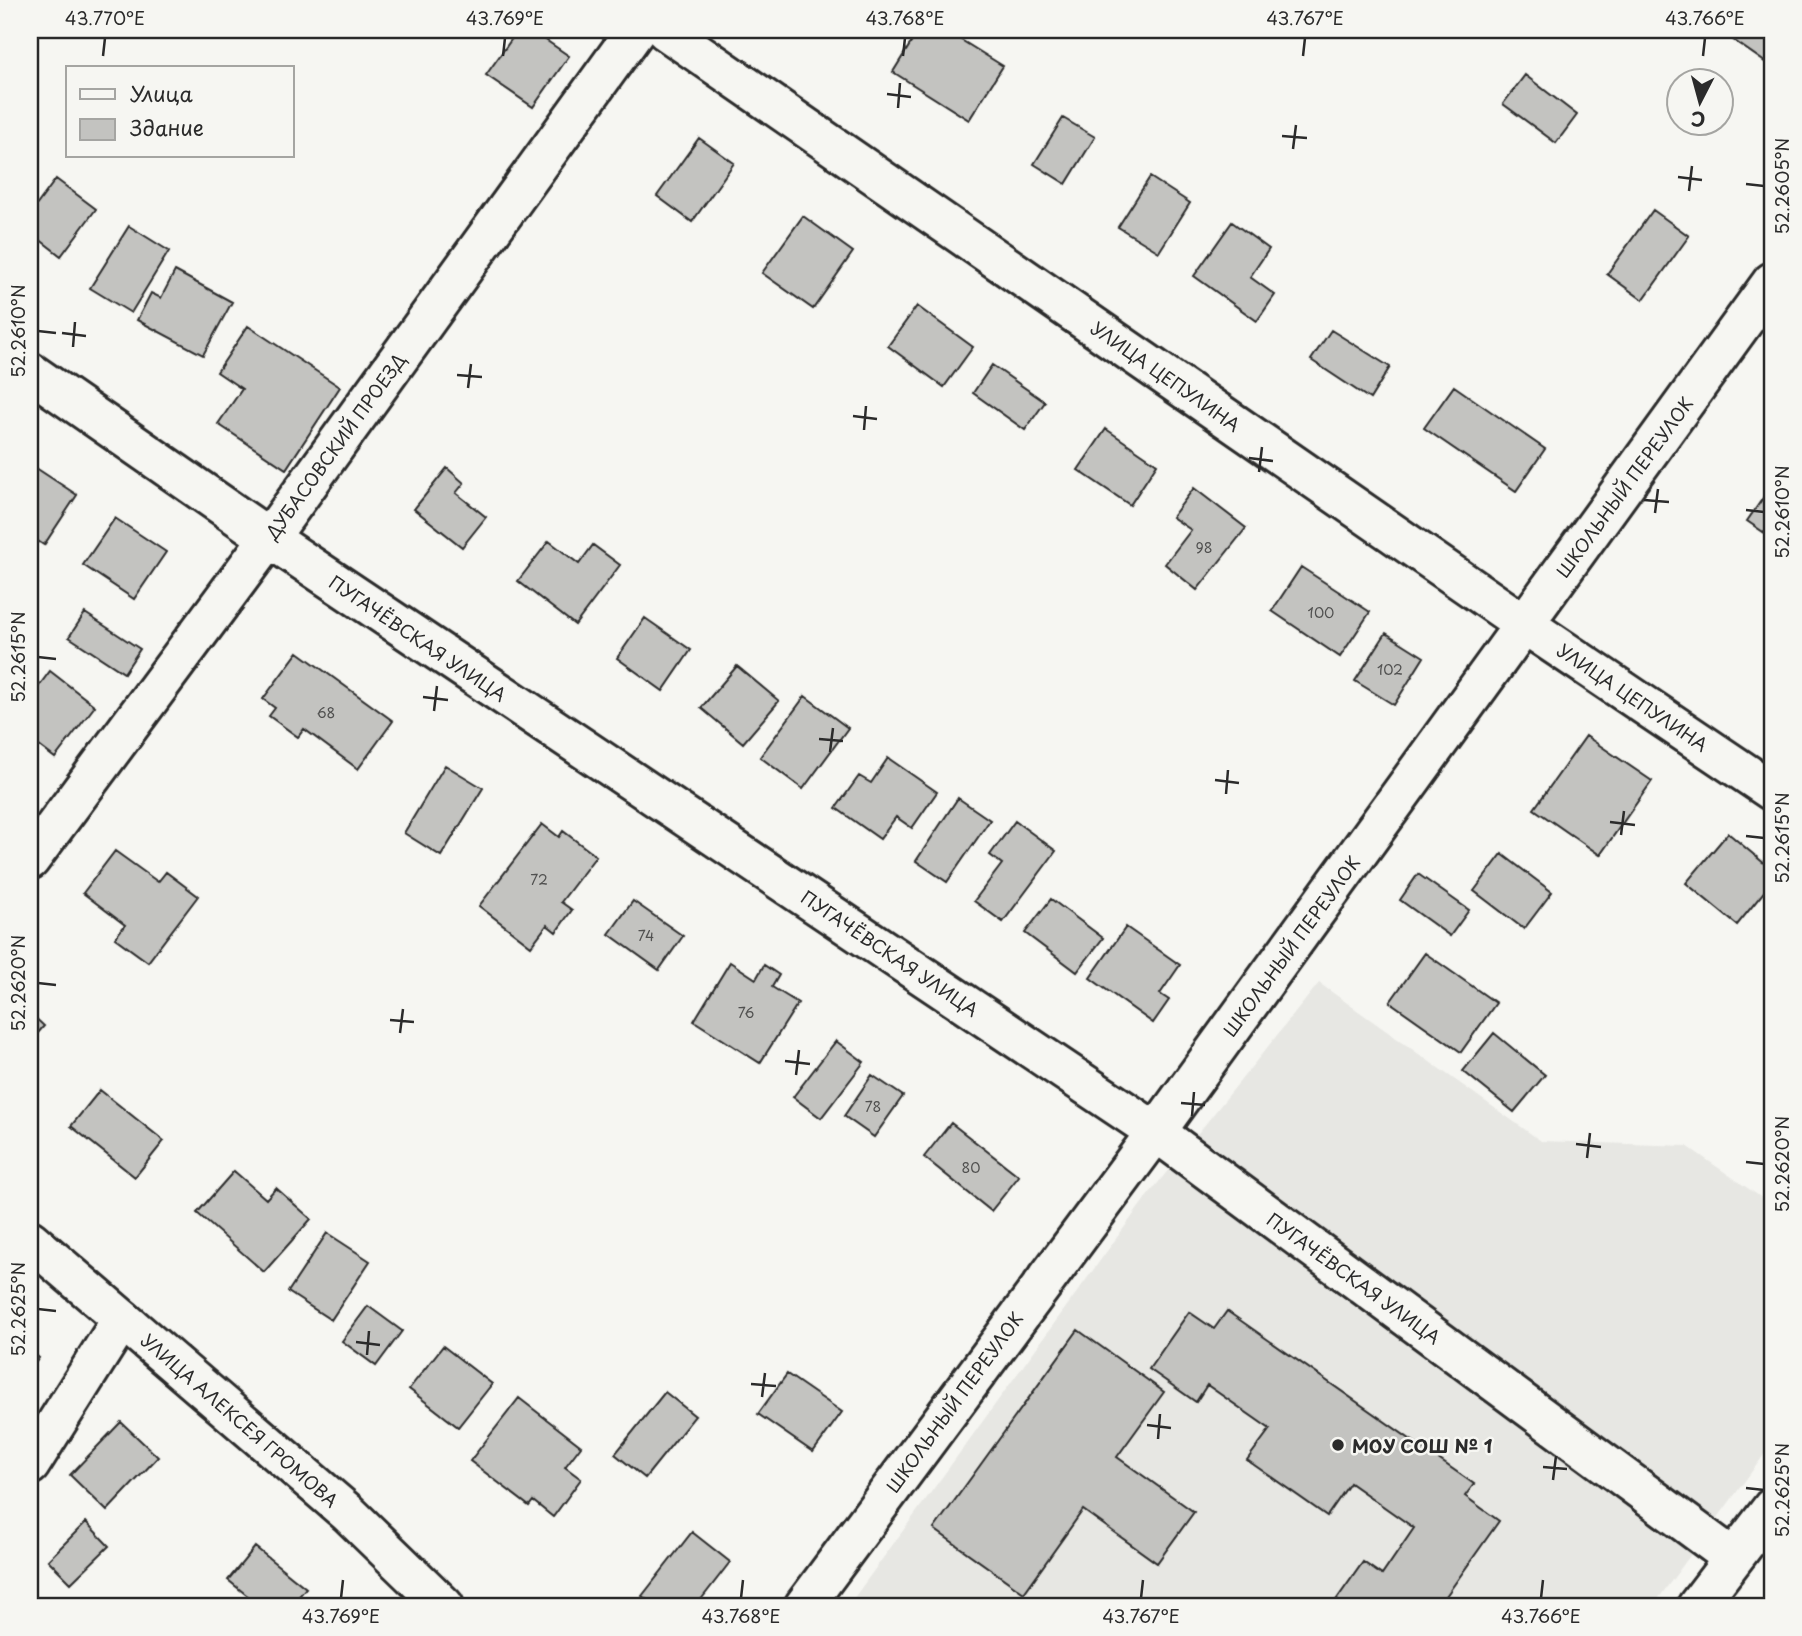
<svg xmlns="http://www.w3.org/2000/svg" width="1802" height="1636" viewBox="0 0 1802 1636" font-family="'Playpen Sans',sans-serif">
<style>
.built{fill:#e7e7e3}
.building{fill:#c3c3c0;stroke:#2b2b2b;stroke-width:2}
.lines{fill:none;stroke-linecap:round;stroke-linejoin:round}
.minor-casing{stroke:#2b2b2b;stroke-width:44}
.primary-casing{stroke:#2b2b2b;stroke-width:44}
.minor{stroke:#f6f6f2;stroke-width:38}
.primary{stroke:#f6f6f2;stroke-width:38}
.ticks{fill:none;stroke:#2b2b2b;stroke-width:2.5}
.poi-dot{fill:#2b2b2b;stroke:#f6f6f2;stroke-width:2.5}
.labels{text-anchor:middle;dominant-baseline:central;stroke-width:5;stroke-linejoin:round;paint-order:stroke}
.number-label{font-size:14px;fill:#515150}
.street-label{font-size:18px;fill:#2b2b2b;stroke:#f6f6f2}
.poi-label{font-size:18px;font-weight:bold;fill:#2b2b2b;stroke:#f6f6f2;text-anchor:start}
.neatline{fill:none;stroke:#2b2b2b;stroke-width:2.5}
.ticks-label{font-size:18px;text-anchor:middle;fill:#2b2b2b}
</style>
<rect width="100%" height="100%" fill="#f6f6f2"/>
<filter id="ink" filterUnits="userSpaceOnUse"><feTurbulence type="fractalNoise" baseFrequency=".0143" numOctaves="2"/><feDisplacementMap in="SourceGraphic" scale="14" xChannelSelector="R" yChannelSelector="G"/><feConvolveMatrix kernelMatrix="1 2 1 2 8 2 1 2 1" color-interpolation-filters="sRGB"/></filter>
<g filter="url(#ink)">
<path class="built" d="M1319,983L1541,1141L1687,1146L1772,1205V1444L1653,1606H848L1145,1199Z"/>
<path class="building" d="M518,30H531L569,56L533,107L486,75Z
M919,30H945L1003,66L969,120L893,72Z
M1719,30H1772V67Z
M1525,75L1577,115L1556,143L1503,104Z
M1063,118L1095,137L1066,184L1034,164Z
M699,138L734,163L692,222L657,196Z
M1150,177L1190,203L1159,252L1118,227Z
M56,179L96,209L61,256L30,232V214Z
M1653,210L1689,236L1643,300L1607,274Z
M803,216L853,252L813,309L762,273Z
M1232,222L1269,249L1250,277L1275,295L1257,321L1194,276Z
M129,226L169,251L131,313L90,288Z
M175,271L232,302L203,355L137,320L151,293L161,298Z
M917,306L973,347L944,387L888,346Z
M248,326L340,387L286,469L218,424L242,389L217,372Z
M1331,330L1390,367L1370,399L1311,360Z
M992,365L1045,402L1025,430L973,393Z
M1454,386L1545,449L1516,491L1424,428Z
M1106,429L1157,464L1130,505L1078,470Z
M30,464L77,495L44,545L30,536Z
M447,468L464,483L456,493L486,517L462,547L414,509Z
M1772,485V538L1747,521Z
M1194,488L1246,528L1197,590L1165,564L1191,530L1172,517Z
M115,518L166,552L134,599L83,565Z
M549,541L579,564L593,545L620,565L575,625L518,581Z
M1301,567L1370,612L1340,657L1272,611Z
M85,613L140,649L124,673L69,637Z
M645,618L691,650L663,691L617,658Z
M1386,633L1424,657L1394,705L1355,681Z
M298,652L393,721L358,769L304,729L298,737L269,716L275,708L263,699Z
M737,666L779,701L743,743L701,708Z
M50,671L95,706L55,758L30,739V698Z
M805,696L848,728L803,789L760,757Z
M1586,736L1652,781L1600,855L1534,809Z
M888,758L937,792L912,828L896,817L880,839L836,808L859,776L871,783Z
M445,765L483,788L441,856L404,833Z
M958,798L990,820L947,882L916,861Z
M1015,821L1056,851L1003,922L974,901L1002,864L990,855Z
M542,824L559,837L563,831L596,856L561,902L572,910L556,932L547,925L531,946L479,906Z
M1728,833L1772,870V882L1737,925L1686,883Z
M115,851L158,882L166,872L198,896L148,962L115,938L125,925L83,893Z
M1502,854L1552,892L1524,929L1474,891Z
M1418,874L1469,910L1450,936L1400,900Z
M1051,899L1103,938L1077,972L1025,933Z
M633,901L683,936L659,970L609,934Z
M1126,927L1180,965L1160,994L1169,1000L1153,1023L1090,978Z
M1425,953L1496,1003L1461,1052L1390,1002Z
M730,962L756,979L764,965L779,975L772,987L798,1003L760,1063L694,1021Z
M30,1013L44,1026L30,1042Z
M1494,1033L1545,1075L1514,1112L1463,1071Z
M836,1041L864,1062L821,1118L793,1097Z
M872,1075L903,1096L874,1137L844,1116Z
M100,1090L164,1141L135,1177L71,1126Z
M951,1123L1019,1176L991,1211L924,1157Z
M234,1171L266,1199L276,1188L311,1219L264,1272L197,1213Z
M327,1233L370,1261L331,1320L288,1292Z
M368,1306L402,1331L376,1366L342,1341Z
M1227,1311L1474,1484L1465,1496L1499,1521L1439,1606H1332L1363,1562L1382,1575L1414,1528L1350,1483L1327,1516L1247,1460L1270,1429L1207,1385L1196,1402L1149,1369L1189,1312L1214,1329Z
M1078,1330L1164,1392L1117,1457L1194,1512L1157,1563L1083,1510L1024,1593L934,1529Z
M443,1346L492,1384L458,1427L409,1389Z
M30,1350L39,1358L30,1370Z
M787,1374L842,1412L813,1452L758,1414Z
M665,1392L695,1416L645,1478L615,1454Z
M519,1398L581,1446L565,1467L581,1479L553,1517L533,1501L529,1506L470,1461Z
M121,1422L158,1457L107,1511L70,1475Z
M86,1522L109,1546L71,1583L48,1560Z
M692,1532L730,1562L696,1606H655L642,1596Z
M255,1547L306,1588L291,1606H249L254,1601L228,1580Z"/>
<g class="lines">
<defs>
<path id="minor" d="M665,30L1524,624L1772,791
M30,372L269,538L1156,1132L1733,1558
M30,1465L122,1319
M1697,1606L1772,1508"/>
<path id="primary" d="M30,860L269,538L636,30
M30,1240L348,1513L444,1606
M804,1606L1156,1132L1772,282"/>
</defs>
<use href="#minor" class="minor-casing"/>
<use href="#primary" class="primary-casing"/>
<use href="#minor" class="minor"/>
<use href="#primary" class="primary"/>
</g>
</g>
<path class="ticks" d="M103,56L105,38M503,56L505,38M903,56L905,38M1303,56L1305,38M1703,56L1705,38M887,94L911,97M898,108L900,83M1282,136L1307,138M1293,149L1296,125M1678,177L1702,180M1746,184L1764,186M1689,191L1692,166M38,331L56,333M62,333L86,336M73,347L75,322M457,375L482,377M468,388L471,364M853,416L877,419M864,430L866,406M1249,458L1273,461M1259,472L1262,447M1644,500L1669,502M1746,510L1764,512M1655,513L1658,489M38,657L56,659M423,697L448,700M434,711L437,686M819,739L843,741M830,752L833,728M1215,780L1239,783M1226,794L1228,770M1610,822L1635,825M1621,835L1624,811M1746,836L1764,838M38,983L56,985M390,1020L414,1022M400,1033L403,1009M785,1061L810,1064M796,1075L799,1050M1181,1103L1205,1105M1192,1116L1194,1092M1576,1144L1601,1147M1587,1158L1590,1133M1746,1162L1764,1164M38,1309L56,1311M356,1342L380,1345M367,1355L369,1331M751,1384L776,1386M762,1397L765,1373M1147,1425L1171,1428M1158,1439L1160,1414M1543,1467L1567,1469M1553,1480L1556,1456M1746,1488L1764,1490M341,1598L343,1580M741,1598L743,1580M1141,1598L1143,1580M1541,1598L1543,1580"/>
<circle class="poi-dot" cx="1338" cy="1445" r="7"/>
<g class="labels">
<g class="number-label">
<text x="1204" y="547">98</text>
<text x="1321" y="612">100</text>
<text x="1390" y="669">102</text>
<text x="326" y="712">68</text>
<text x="539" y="879">72</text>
<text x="646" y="935">74</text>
<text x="746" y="1012">76</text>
<text x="873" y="1106">78</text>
<text x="971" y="1167">80</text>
</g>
<g class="street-label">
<text transform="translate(1166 376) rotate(35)">УЛИЦА ЦЕПУЛИНА</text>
<text transform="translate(335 446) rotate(-54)">ДУБАСОВСКИЙ ПРОЕЗД</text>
<text transform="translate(1624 487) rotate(-54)">ШКОЛЬНЫЙ ПЕРЕУЛОК</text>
<text transform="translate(418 638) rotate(34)">ПУГАЧЁВСКАЯ УЛИЦА</text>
<text transform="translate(1633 697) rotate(34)">УЛИЦА ЦЕПУЛИНА</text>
<text transform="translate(1291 946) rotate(-54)">ШКОЛЬНЫЙ ПЕРЕУЛОК</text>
<text transform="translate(890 953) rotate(34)">ПУГАЧЁВСКАЯ УЛИЦА</text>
<text transform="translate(1354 1278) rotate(36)">ПУГАЧЁВСКАЯ УЛИЦА</text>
<text transform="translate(954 1402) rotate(-54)">ШКОЛЬНЫЙ ПЕРЕУЛОК</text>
<text transform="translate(240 1420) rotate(41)">УЛИЦА АЛЕКСЕЯ ГРОМОВА</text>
</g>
<g class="poi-label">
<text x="1352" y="1445">МОУ СОШ № 1</text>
</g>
</g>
<rect width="1802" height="1636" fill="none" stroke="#f6f6f2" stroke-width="77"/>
<rect x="66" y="66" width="228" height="91" fill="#f6f6f2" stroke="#a5a5a2" stroke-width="2"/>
<rect x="80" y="89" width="35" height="10" fill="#f6f6f2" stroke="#a5a5a2" stroke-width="2"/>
<text x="130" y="102" font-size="21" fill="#2b2b2b">Улица</text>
<rect x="80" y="119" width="35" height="21" fill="#c3c3c0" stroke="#a5a5a2" stroke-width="2"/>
<text x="130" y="136" font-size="21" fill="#2b2b2b">Здание</text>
<g transform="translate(1700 102) rotate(186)"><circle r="33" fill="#f6f6f2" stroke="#a5a5a2" stroke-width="2"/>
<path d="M0-5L12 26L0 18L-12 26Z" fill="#2b2b2b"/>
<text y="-10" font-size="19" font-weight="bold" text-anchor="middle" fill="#2b2b2b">С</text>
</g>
<rect x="38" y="38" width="1726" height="1560" class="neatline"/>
<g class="ticks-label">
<text x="105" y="25">43.770°E</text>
<text x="505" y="25">43.769°E</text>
<text x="905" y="25">43.768°E</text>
<text x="1305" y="25">43.767°E</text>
<text x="1705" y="25">43.766°E</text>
<text transform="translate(1783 186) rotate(-90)" y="6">52.2605°N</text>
<text transform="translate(19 331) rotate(-90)" y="6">52.2610°N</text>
<text transform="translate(1783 512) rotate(-90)" y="6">52.2610°N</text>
<text transform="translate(19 657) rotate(-90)" y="6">52.2615°N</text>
<text transform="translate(1783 838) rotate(-90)" y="6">52.2615°N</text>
<text transform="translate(19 983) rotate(-90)" y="6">52.2620°N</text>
<text transform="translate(1783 1164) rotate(-90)" y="6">52.2620°N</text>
<text transform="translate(19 1309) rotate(-90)" y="6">52.2625°N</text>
<text transform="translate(1783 1490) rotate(-90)" y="6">52.2625°N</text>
<text x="341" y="1623">43.769°E</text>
<text x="741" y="1623">43.768°E</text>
<text x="1141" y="1623">43.767°E</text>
<text x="1541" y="1623">43.766°E</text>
</g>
</svg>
